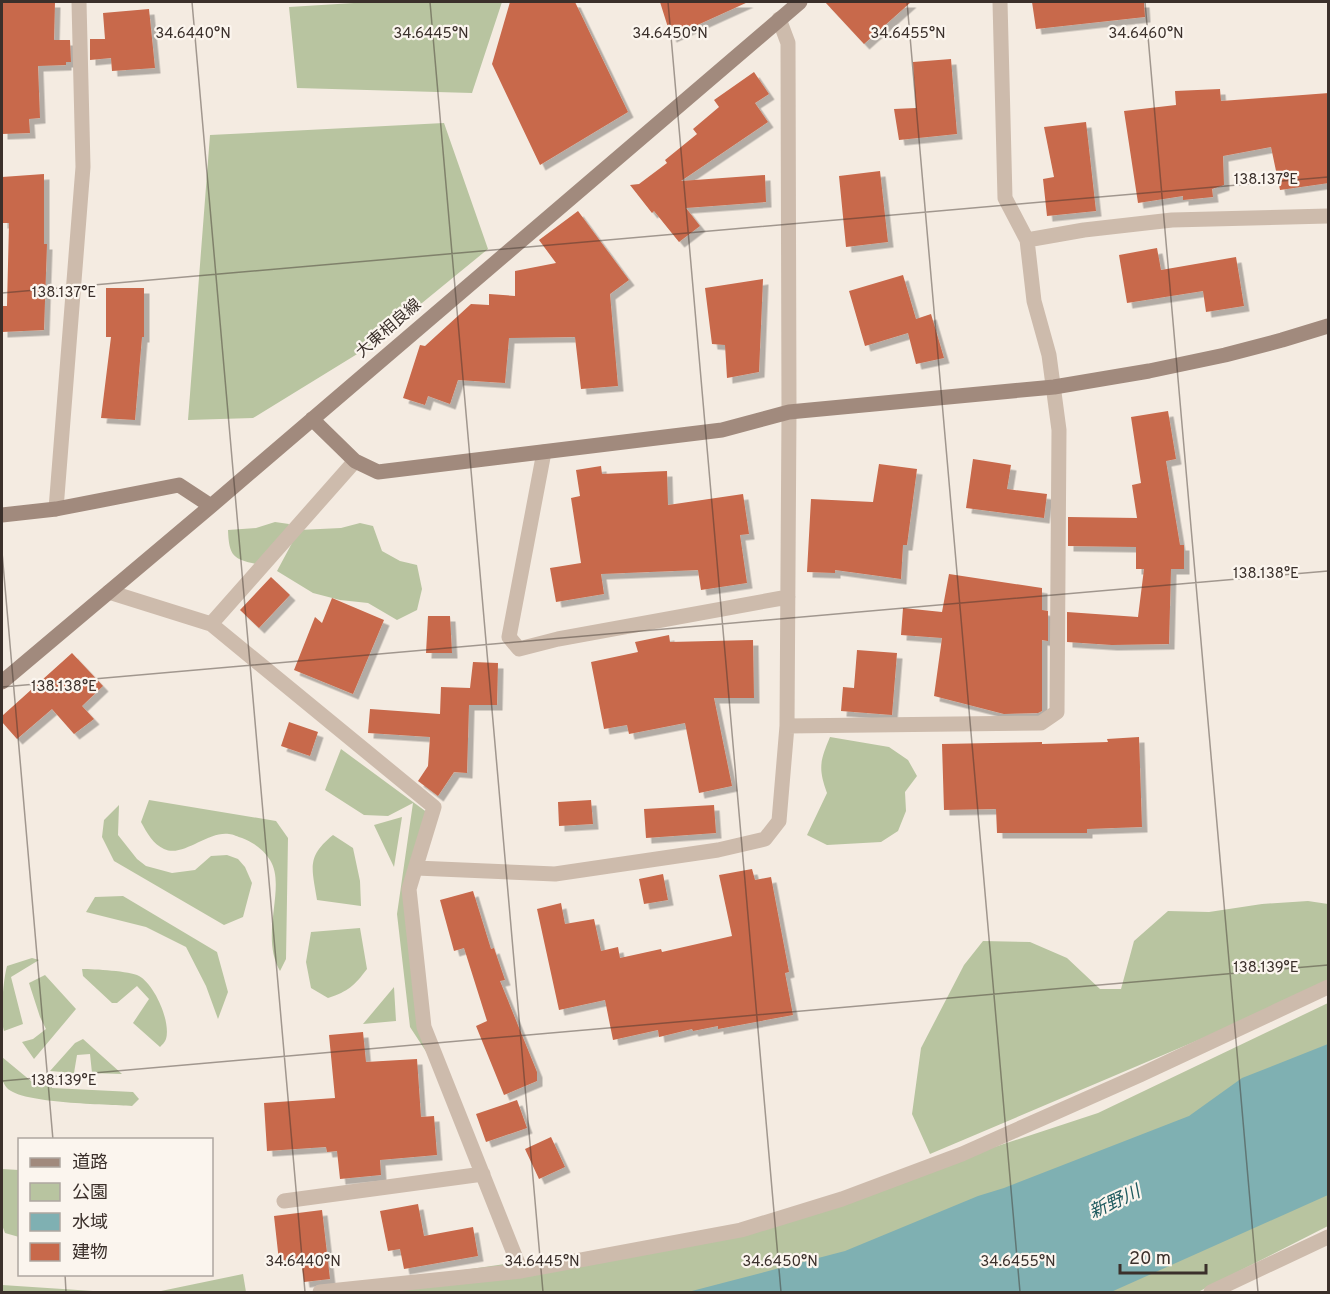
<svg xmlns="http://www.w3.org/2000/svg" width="1330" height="1294" viewBox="0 0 1330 1294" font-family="Overpass,'Noto Sans JP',sans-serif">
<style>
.green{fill:#b8c4a0}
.water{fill:#7fb0b2}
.building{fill:#c8694b;filter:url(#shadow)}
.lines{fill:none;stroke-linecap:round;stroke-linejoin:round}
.street{stroke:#cdbbac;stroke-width:15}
.secondary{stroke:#a18a7d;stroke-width:15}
.ticks{fill:none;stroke:#3b302b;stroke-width:1.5;stroke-opacity:0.45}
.labels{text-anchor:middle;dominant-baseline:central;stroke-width:4.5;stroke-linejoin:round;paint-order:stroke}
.street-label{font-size:16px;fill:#3b302b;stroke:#fbf5ee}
.water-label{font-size:18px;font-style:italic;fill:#1f5a5e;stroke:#fbf5ee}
.ticks-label{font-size:15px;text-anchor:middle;fill:#3b302b;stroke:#fbf5ee;stroke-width:4.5;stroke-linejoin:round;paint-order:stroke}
</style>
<defs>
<filter id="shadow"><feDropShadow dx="5.5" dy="5.5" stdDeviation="0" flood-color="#0004"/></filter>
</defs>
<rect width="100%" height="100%" fill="#f4ebe1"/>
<path class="green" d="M370,2H502L472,93L297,88L289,7Z
M444,123L488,249L367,348L253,418L188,420L210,135Z
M275,522L289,524L284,540L260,565C234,559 229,558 228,530L256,528Z
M360,523L373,526L382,551L400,561L417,565L422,589L417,610L397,620L368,603L340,600L313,593L277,571L299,530L341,528Z
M830,737L889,747L908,760L917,776L905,792L906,811L898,831L881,842L827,845L807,835L827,793C818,768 820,761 830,737Z
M341,749L432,816L409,889L427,1053L410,1027L397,914L413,803L388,816L364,815L325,790Z
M149,800L276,821L288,838L286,959L280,971C259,935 287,887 270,860C264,850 253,842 242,838C238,837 233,834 229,834C207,831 183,858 164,849C153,844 147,833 141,822Z
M119,805L118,835L137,859L146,866L172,873L195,870L211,856L227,855L238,859L245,867L252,883L243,917L224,925L114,861L102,837L104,820Z
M402,817L394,867L374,825Z
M333,835L353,848L360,881L361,906L317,900C312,868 306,857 333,835Z
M123,896L217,952L228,992L218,1019L206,986L186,947L146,927L86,912L95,897Z
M1308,901L1328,904V985L930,1154L912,1114L921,1048L964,965L983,941L1030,942L1067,958L1100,989H1121L1134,941L1168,911L1209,912L1262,904Z
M360,928L367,969C354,986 349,991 328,998L311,988L306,962L311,932Z
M32,958L39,960L11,977L23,1024L4,1031C0,1020 3,980 7,966Z
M82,969C94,969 130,971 139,976C155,985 171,1022 166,1039C165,1042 162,1045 160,1047L133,1023L149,999L137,986L117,1003H112L83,976Z
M45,975L76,1009L34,1059L22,1042L33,1039L46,1029L40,1017L29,983Z
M394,987L396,1021L363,1024Z
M1328,1003V1226L1198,1292H311L742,1230L1098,1113Z
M83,1039L122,1074L92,1073L90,1054L77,1055L74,1073L50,1071L75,1043Z
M2,1057L37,1086L41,1085L49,1077L52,1088L133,1092L139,1099L132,1106C107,1104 22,1104 7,1088C0,1080 0,1067 2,1057Z
M2,1169L19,1170V1237L5,1233L2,1225Z
M243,1274L246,1292H2V1285L108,1292L161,1291Z"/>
<path class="water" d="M1328,1044V1195L1111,1292H688L845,1251L978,1196L1004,1188L1189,1116L1242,1078Z"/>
<path class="building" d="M2,2H55L54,40H70L71,62H66V65L38,66L40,118L29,119L30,133L2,134Z
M510,2H575L628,112L540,165L492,64Z
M660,2H748L671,37Z
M825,2H911L864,44Z
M1032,2H1144L1145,17L1036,29Z
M149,9L155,68L112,71L111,58L90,60V39H105L103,13Z
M951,59L957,134L899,140L894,109L916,108L913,62Z
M754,72L769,94L755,103L768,122L681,181L765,175L766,202L686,208L700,226L679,242L654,211L652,213L630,185L639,184L667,163L665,160L697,134L693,129L719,107L714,100Z
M1220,89L1221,101L1329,93V183L1280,190L1271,147L1223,156L1224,185L1212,189L1213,197L1183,200V196L1138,203L1124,111L1176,105L1175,91Z
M1086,122L1096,211L1047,216L1043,179L1054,177L1044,127Z
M880,171L888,242L846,247L839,176Z
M44,174V244H47L44,330L2,332V306H7L9,223H2V177Z
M578,211L629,280L610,294L618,386L581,389L575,337L509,338L505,383L458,380L450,404L428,396L425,405L403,398L420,345L425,346L471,304L489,305V294L515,296V271L556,263L539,240Z
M1157,248L1161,270L1236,257L1244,306L1206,312L1203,291L1127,303L1119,255Z
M903,275L916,319L931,314L944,358L916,364L908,333L865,346L849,291Z
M763,279L759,372L727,378L725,345L712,344L705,288Z
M106,288H144V337H142L135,420L101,418L111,337H106Z
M1168,411L1176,459L1166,461L1180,545H1184V569H1171L1169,644L1112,645L1067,642V612L1138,617L1144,569H1136V547L1068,546V517L1137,518L1132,485L1141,483L1131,417Z
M973,459L1011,465L1007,489L1047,494L1044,518L966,508Z
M879,464L917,469L907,545H903L901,579L835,570V573L807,572L811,499L873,502Z
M601,466L602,474L667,471L668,505L743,494L749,534L740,535L747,583L701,590L698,570L601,574L604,594L556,602L550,568L581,563L571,498L580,496L576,470Z
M949,574L1042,588V610L1048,611V641L1042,640V711L1038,713L1004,714L934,696L942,638L901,635L903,608L942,612Z
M271,577L290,595L259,628L240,610Z
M332,598L384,620L353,694L294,670L315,617L322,623Z
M428,616H450L452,653H426Z
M669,635L670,642L753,640L754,698H714L732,786L699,793L685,723L629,734L627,725L604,729L591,662L638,652L635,642Z
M857,650L897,653L892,715L841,711L843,687L854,688Z
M72,653L103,686L82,706L94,719L74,734L52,709L17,739L2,722V716Z
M473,662L498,663L497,705H469L467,773L454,772L438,796L418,781L428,766L430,737L368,733L370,709L440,714L441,687L470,688Z
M289,722L318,732L310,756L281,746Z
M1139,737L1142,827L1087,829V833H997L996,809L944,810L942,744L1042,742V744L1108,742L1107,739Z
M591,800L593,824L559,826L558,802Z
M714,805L716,833L646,838L644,809Z
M752,869L755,880L771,877L789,972L785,973L793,1015L718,1029V1026L693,1031L692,1029L659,1037L658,1030L613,1040L605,1000L559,1010L537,909L561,903L565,924L594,919L601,951L618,947L620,958L661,949L662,952L732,936L719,875Z
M663,874L668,900L644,904L639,879Z
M473,891L491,949L494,948L505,980L500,981L537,1072V1081L504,1095L476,1026L487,1021L464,948L454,951L440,900Z
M363,1032L366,1062L417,1059L421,1117L434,1116L437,1155L380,1160L381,1175L340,1179L337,1151L327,1152L326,1147L267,1151L264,1103L335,1098L329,1035Z
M517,1100L527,1128L486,1142L476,1114Z
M551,1137L565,1167L539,1179L525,1149Z
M418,1204L424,1236L473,1227L478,1256L404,1269L400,1249L388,1251L380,1211Z
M322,1210L330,1279L304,1282L301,1259L279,1261L274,1216Z"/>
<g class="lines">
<path class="street" d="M1027,240L1084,230L1172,220L1328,216
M544,452L509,637L519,649L558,639L788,597
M56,509L83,167L79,2
M109,592L211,624L434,807L409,889L424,1027L521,1271
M211,624L355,461
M787,726L1041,723L1057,712L1059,430L1049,355L1034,301L1027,240L1005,198L1000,2
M416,868L555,874L718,850L765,839L779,821L787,726L789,412L788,43L779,19
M284,1201L483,1174
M320,1292L521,1271L741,1230L842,1199L962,1154L1140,1075L1328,987
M1211,1292L1328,1237"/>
<path class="secondary" d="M312,419L355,461L378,472L722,430L789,412L1054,387L1149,371L1225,355L1282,340L1328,326
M2,515L56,509L179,485L211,506
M2,682L211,506L800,2"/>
</g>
<path class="ticks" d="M192,2L305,1292M430,2L543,1292M668,2L781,1292M907,2L1020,1292M1145,2L1258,1292M2,293L1328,177M2,552L53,1140M2,687L1328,571M2,1081L1328,965M65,1274L66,1292"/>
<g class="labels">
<g class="street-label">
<text transform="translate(389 329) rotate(-41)">大東相良線</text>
</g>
<g class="water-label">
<text transform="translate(1115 1203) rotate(-25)">新野川</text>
</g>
</g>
<g class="ticks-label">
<text x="193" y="38">34.6440°N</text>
<text x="431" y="38">34.6445°N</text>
<text x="670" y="38">34.6450°N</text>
<text x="908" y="38">34.6455°N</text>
<text x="1146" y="38">34.6460°N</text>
<text x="1266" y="184">138.137°E</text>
<text x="64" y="297">138.137°E</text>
<text x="1266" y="578">138.138°E</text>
<text x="64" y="691">138.138°E</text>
<text x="1266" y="972">138.139°E</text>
<text x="64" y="1085">138.139°E</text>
<text x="303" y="1266">34.6440°N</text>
<text x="542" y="1266">34.6445°N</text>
<text x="780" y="1266">34.6450°N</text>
<text x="1018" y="1266">34.6455°N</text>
</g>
<rect width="1330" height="1294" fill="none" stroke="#3b302b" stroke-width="6"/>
<rect x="18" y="1138" width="195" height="138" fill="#fbf5ee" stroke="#aea6a0" stroke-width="1.5"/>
<rect x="30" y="1158" width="30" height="9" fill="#a18a7d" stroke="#aea6a0" stroke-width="1.5"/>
<text x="72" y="1168" font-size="18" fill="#3b302b">道路</text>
<rect x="30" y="1183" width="30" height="18" fill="#b8c4a0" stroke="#aea6a0" stroke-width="1.5"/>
<text x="72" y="1198" font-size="18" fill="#3b302b">公園</text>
<rect x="30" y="1213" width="30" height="18" fill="#7fb0b2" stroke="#aea6a0" stroke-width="1.5"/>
<text x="72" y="1228" font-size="18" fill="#3b302b">水域</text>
<rect x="30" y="1243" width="30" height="18" fill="#c8694b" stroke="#aea6a0" stroke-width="1.5"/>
<text x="72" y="1258" font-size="18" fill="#3b302b">建物</text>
<path d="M1120 1264v9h86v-9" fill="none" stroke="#3b302b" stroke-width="3"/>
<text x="1129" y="1264" font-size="18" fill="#3b302b" stroke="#fbf5ee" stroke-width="4.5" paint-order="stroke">20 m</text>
</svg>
